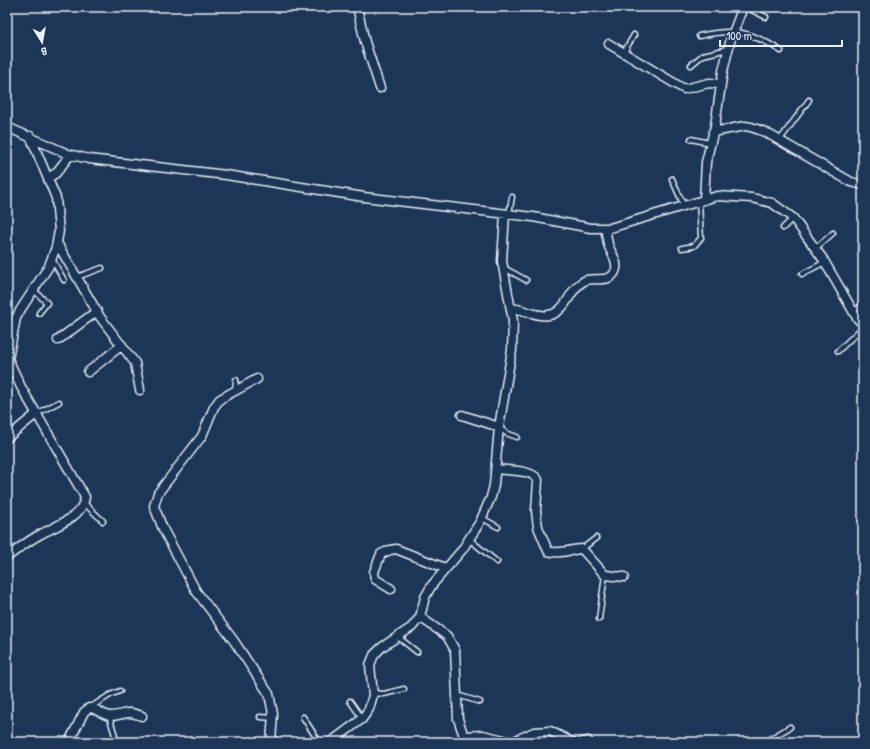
<svg xmlns="http://www.w3.org/2000/svg" width="870" height="749" viewBox="0 0 870 749" font-family="'Patrick Hand',sans-serif">
<style>
.lines{fill:none;stroke-linecap:round;stroke-linejoin:round}
.lane-casing{stroke:#e8f1f8;stroke-width:7}
.street-casing{stroke:#e8f1f8;stroke-width:11}
.lane{stroke:#1d3557;stroke-width:4}
.street{stroke:#1d3557;stroke-width:8}
</style>
<rect width="100%" height="100%" fill="#1d3557"/>
<filter id="ink" filterUnits="userSpaceOnUse"><feTurbulence type="fractalNoise" baseFrequency=".025" numOctaves="2"/><feDisplacementMap in="SourceGraphic" scale="8" xChannelSelector="R" yChannelSelector="G"/><feConvolveMatrix kernelMatrix="1 2 1 2 8 2 1 2 1" color-interpolation-filters="sRGB"/></filter>
<g filter="url(#ink)">
<g class="lines">
<defs>
<path id="lane" d="M746,7L766,17
M699,36C735,28 750,31 781,51
M624,52L634,35
M691,65L703,55L728,49
M691,139L710,143
M779,141L809,100
M672,179L684,206
M509,214L512,197
M783,228L793,218
M682,248L694,246L701,238L699,202
M816,248L833,233
M52,259L64,280
M504,268L526,280
M802,274L825,262
M77,277L102,268
M34,290L47,303L39,313
M853,312L863,305
M838,351L863,327
M235,391L236,380
M36,414L59,402
M500,428L506,433L517,437
M84,503L103,521
M482,518L498,527
M469,539L497,562
M582,549L596,538
M599,619L605,575
M398,637L417,652
M373,693L384,694L404,689
M457,695L480,702
M350,701L362,718
M91,707L110,695L120,691
M109,716L117,742
M260,717L273,718
M303,717L319,742
M768,742L770,739L790,727"/>
<path id="street" d="M357,7L365,42L380,88
M609,44L684,89L709,83L721,84
M7,127L68,154L89,159L226,175L364,197L533,217L591,228H610L717,196L752,198L772,203L793,218L823,259L857,318L863,324
M713,132L745,126L751,127L765,132L851,182L863,185
M48,178L56,173L70,155
M704,200L706,162L715,126L723,71L731,38L743,7
M57,243L100,317L135,363L140,390
M511,308C524,309 540,319 553,314C568,308 570,288 584,281C593,276 612,285 616,269C618,260 610,252 608,244C607,239 606,233 605,228
M58,340L97,311
M88,372L122,345
M257,379L220,399L214,407L202,436L158,493L154,506L163,529L196,591L234,641L269,694L273,714L271,742
M462,415L499,427
M7,438L36,414
M496,469C508,471 532,469 538,480L536,511L538,527L548,551C559,555 571,549 582,549L605,575L624,577
M7,557C18,549 29,540 41,534C57,525 82,518 85,497L21,387L8,359L16,318L21,309L49,266L56,247L59,231L56,198L30,136
M391,589L375,579L374,572L381,554L390,550L396,549L445,568
M420,617L447,636L455,650L458,719L466,742
M464,736L483,735L512,742L534,732L550,731L572,742
M69,742L84,712L89,708C97,708 102,715 110,716C125,716 124,709 142,716
M331,742L362,719L369,709L373,695L370,665L374,655L382,647L412,627L420,617L425,597L432,585L462,550L480,522L491,497L494,485L499,427L512,350L513,321L502,261L505,214
M582,742L588,741"/>
</defs>
<use href="#lane" class="lane-casing"/>
<use href="#street" class="street-casing"/>
<use href="#lane" class="lane"/>
<use href="#street" class="street"/>
</g>
</g>
<rect width="870" height="749" fill="none" stroke="#1d3557" stroke-width="24"/>
<rect x="12" y="12" width="846" height="725" fill="none" stroke="#e8f1f8" stroke-width="1.5" filter="url(#ink)"/>
<g transform="translate(42 42) rotate(169)" stroke="#1d3557" stroke-width="3" paint-order="stroke">
<path d="M0-3L7 15L0 10L-7 15Z" fill="#e8f1f8"/>
<text y="-6" font-size="11" font-weight="bold" text-anchor="middle" fill="#e8f1f8">B</text>
</g>
<path d="M720 40v6h122v-6" fill="none" stroke="#e8f1f8" stroke-width="2"/>
<text x="726" y="40" font-size="12" fill="#e8f1f8" stroke="#1d3557" stroke-width="3" paint-order="stroke">100 m</text>
</svg>
